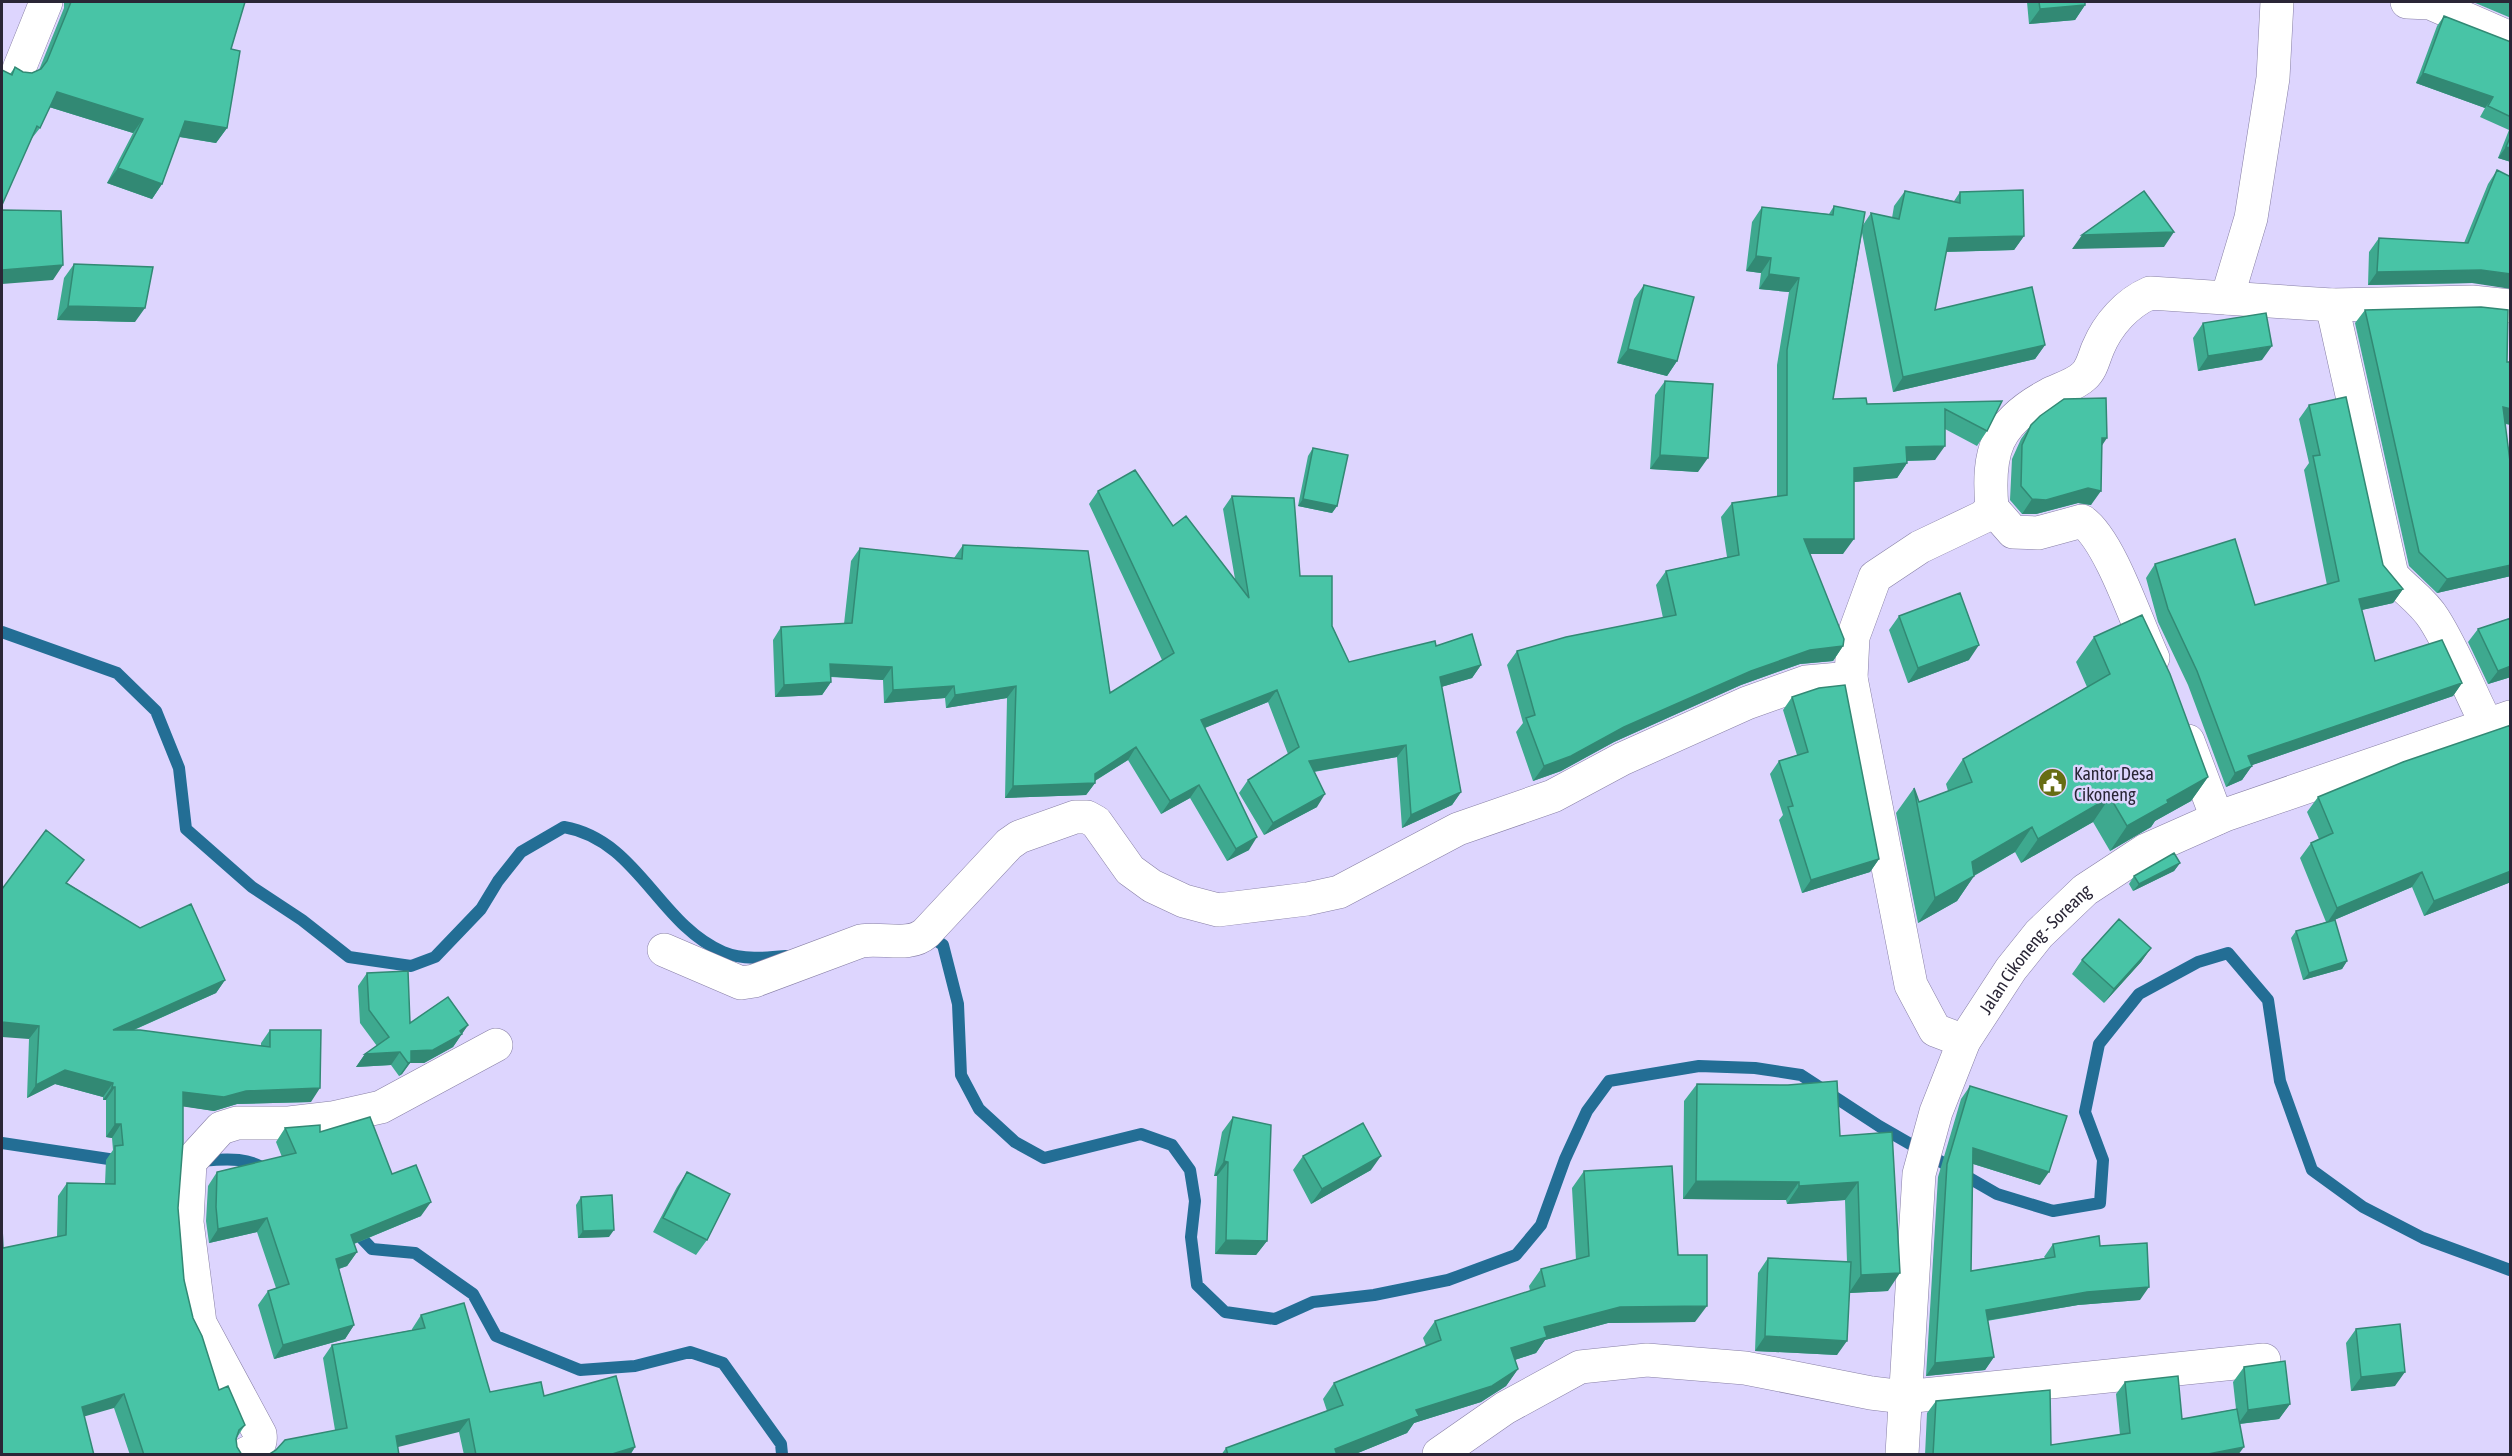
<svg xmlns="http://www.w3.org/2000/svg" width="2512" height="1456" viewBox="0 0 2512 1456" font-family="'Asap Condensed',sans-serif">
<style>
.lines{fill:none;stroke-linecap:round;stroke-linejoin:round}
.stream{stroke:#236e95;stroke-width:12}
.minor-casing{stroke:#877fa5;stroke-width:34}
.minor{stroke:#fff;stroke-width:33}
.wall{fill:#3ea98f}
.shaded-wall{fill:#328974}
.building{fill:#48c4a6;stroke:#328974;stroke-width:1.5}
.labels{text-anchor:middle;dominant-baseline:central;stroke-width:5;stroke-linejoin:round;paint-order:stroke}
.poi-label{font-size:18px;fill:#2a2636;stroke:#ddd5fe;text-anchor:start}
.street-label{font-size:18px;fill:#2a2636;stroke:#ddd5fe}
</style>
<rect width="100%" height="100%" fill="#ddd5fe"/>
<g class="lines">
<path class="stream" d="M2,632L117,673L156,711L179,768L186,829L252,887L302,920L349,957L411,966L435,957L481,909L498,881L521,852L564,827C638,840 658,924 723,952C742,960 766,958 786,956
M927,934L943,945L958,1004L961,1075L979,1109L1015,1142L1044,1158L1141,1134L1172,1145L1190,1170L1195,1201L1191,1237L1197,1285L1225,1312L1275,1319L1313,1302L1374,1295L1448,1280L1516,1255L1541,1225L1565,1159L1587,1111L1609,1081L1699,1066L1755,1068L1801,1075L1879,1126L1997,1194L2053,1211L2100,1203L2103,1160L2085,1112L2099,1044L2139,994L2198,962L2228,953L2268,1000L2280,1081L2312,1170L2363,1207L2423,1238L2510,1270
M2,1143L122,1161
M199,1161C225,1159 250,1156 271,1173
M353,1229L372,1249L415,1253L473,1294L496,1336L580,1370L635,1366L690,1352L723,1363L781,1444L782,1454"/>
<defs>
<g id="minor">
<path d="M2407,2L2430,3L2510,38"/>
<path d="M19,69L46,2"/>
<path d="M2227,298L2251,218L2273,78L2277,2"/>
<path d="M2332,305L2392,575C2406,591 2423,601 2434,619C2455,652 2469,690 2487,725"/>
<path d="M1992,508L2013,532L2038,533L2082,521C2110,540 2137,624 2153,658"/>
<path d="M2188,741L2217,818"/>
<path d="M664,950L741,983L754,981L861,941C883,937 909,948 926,933L1009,844L1019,837L1075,817H1087L1096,822L1130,870L1152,886L1184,901L1218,910L1307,899L1339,892L1458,829L1553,796L1622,759L1747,703L1806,682L1851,678"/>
<path d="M1964,1041L1935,1030L1911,985L1851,678L1853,637L1875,577L1920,547L1983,517L1992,508C1987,451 1996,423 2048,395C2059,389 2075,385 2084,376C2092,369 2094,357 2098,348C2108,324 2127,303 2150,293L2332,305L2472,302L2510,306"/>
<path d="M245,1454C255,1450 262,1446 260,1434L200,1323L187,1222L190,1162L221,1128L237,1123H289L332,1118L381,1107L496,1045"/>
<path d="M1439,1454L1505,1408L1580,1367L1647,1360L1745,1368L1871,1393L1904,1397L2264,1360"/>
<path id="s1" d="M1902,1454L1919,1174L1936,1112L1964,1041L2011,969L2039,934L2085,890L2146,850L2225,815L2510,717"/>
</g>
</defs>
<use href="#minor" class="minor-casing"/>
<use href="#minor" class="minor"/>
</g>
<path class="wall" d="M64,2H245L231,49L227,128L216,143L179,137L162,184L152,199L107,183L133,133L49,107L40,128L29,142L10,74L15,67L23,72L32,73L39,70L64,8Z
M2027,2H2085V5L2075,20L2029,24Z
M2473,2H2511V18Z
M2444,16L2511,42V162L2498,158L2509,130L2480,117L2485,108L2416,83L2437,26Z
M2497,170L2472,283L2368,285L2369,252L2379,238L2464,243L2488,184Z
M1905,191L1954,201L1960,192L2024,236L2014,250L1946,252L1935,310L2045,345L2035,359L1893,392L1862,233L1833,399L1867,404L2002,401L1987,431L1977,446L1945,429L1935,460L1907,461V463L1897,478L1854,482L1843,554H1810L1843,646L1833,661L1800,664L1741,685L1614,742L1561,771L1533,781L1516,732L1523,723L1507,665L1517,651L1663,618L1656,585L1666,571L1727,557L1721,517L1732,503L1777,497V365L1789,292L1759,289L1761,273L1746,271L1752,222L1762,207L1829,214L1834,206L1863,225L1871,213L1892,218L1894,206Z
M74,264L135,322L57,320L64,278Z
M1644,285L1677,361L1667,376L1617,363L1634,299Z
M2365,310L2507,362H2511V425L2505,424L2511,576L2437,593L2409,566L2355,323Z
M2203,323L2262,360L2198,371L2193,338Z
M1665,381L1698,472L1650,469L1655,395Z
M2309,405L2383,565L2403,589L2393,603L2361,610L2375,661L2462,683L2453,696L2252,765L2242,780L2226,787L2188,685L2158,622L2146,578L2155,564L2255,605L2327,585L2304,470L2309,463L2299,419Z
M2031,425L2102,445L2091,505L2078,503L2036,514H2022L2010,500L2012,459L2021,439Z
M1313,448L1337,506L1332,513L1298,506L1308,456Z
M1098,491L1173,526L1235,579L1223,509L1232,496L1300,576L1332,626L1349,662L1436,646L1481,665L1472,678L1441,687L1461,792L1452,805L1402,828L1397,757L1314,772L1317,807L1264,835L1239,793L1248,780L1288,754L1268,702L1205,728L1249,850L1227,861L1190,798L1161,814L1128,760L1095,781V783L1086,795L1005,798L1007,698L946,708L945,698L884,703L883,680L831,677V682L822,695L775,697L773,640L781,627L844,624L851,561L860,548L954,558L963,545L1110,693L1162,660L1089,504Z
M1899,616L1969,660L1908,683L1889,630Z
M2510,618L2511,677L2488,684L2468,642L2478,629Z
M2094,637L2208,777L2191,801L2155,821L2151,827L2110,851L2093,822L2021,863L2015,852L1974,876L1957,901L1918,923L1896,813L1914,788L1919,802L1948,791L1946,784L1963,759L2087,687L2076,662Z
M1792,697L1879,859L1870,872L1802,893L1779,820L1783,815L1770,774L1779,761L1797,755L1783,710Z
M2511,725V882L2424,916L2412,887L2332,921L2347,961L2342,969L2303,980L2291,938L2296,931L2326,922L2300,858L2311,843L2319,839L2307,812L2318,797Z
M2180,863L2174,871L2133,891L2129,884L2134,876Z
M67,883L225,980L216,993L134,1030L261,1046V1043L270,1030L311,1102L237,1104L214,1111L183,1106L178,1208L184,1280L193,1318L219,1390L245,1425L236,1439L237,1447L242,1455H130L114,1408L3,1248L57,1237L58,1196L67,1183L105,1184L106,1160L113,1150L112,1138L106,1137V1100H103V1097L55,1084L27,1098L29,1039Z
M2151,948L2141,962L2104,1003L2072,974L2082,960Z
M367,973L410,1023L468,1025L453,1047L424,1063H410L402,1074L399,1076L391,1065L356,1067L365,1054L377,1046L360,1023L358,986Z
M1697,1084L1840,1136L1892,1132L1888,1291L1849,1293L1837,1355L1755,1351L1758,1273L1768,1258L1847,1262L1845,1200L1787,1204L1786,1200L1683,1199L1684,1101Z
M1970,1086L2040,1185L1973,1164L1971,1271L2045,1258L2044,1257L2053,1244L2100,1246L2140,1300L2078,1305L1987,1321L1994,1357L1985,1370L1926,1376L1938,1177L1961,1099Z
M1233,1117L1267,1241L1256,1255L1215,1254L1217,1176H1214L1222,1132Z
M285,1128L320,1132L392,1174L421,1216L354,1244L357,1252L347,1266L339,1269L354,1325L345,1339L274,1359L258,1305L268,1291L276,1288L257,1232L209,1243L206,1221L208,1186L217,1172L282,1157L276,1142Z
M1303,1156L1371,1170L1311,1204L1293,1170Z
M1584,1171L1678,1255L1695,1322L1608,1323L1545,1340L1536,1353L1515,1360L1518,1369L1506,1386L1481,1402L1414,1423L1407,1433L1353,1455H1221L1226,1448L1327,1411L1323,1399L1334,1383L1426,1346L1423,1338L1435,1321L1530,1291L1529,1286L1541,1269L1576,1260L1572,1188Z
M687,1172L707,1240L696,1255L653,1232L677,1187Z
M581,1197L609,1237L578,1238L576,1205Z
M421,1315L490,1392L544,1396L635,1447L630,1455H464L459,1432L335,1430L323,1358L332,1345L412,1330V1329Z
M2356,1329L2395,1386L2351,1391L2346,1343Z
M2244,1367L2290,1404L2279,1419L2240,1424L2238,1455H1925L1927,1413L1936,1401L2051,1445L2120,1435L2116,1394L2125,1382L2182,1419L2236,1409L2233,1382Z"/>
<path class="shaded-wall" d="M2085,5L2075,20L2029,24L2040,9Z
M2423,73L2493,97L2485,108L2416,83Z
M57,92L143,119L133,133L46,106Z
M185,121L227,128L216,143L175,136Z
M2506,147L2511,148V162L2498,158Z
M118,168L162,184L152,199L107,183Z
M2174,232L2164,247L2072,249L2082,235Z
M2024,236L2014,250L1939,252L1949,238Z
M1756,256L1771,258L1761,273L1746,271Z
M63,265L53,280L2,284V270Z
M2481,270L2511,274V289L2472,283L2368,285L2377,272Z
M1769,274L1799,278L1789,292L1759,289Z
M68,306L145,308L135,322L57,320Z
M2045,345L2035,359L1893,392L1903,377Z
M2272,346L2262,360L2198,371L2208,356Z
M1628,349L1677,361L1667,376L1617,363Z
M2503,407L2511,409V425L2494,420Z
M2102,438H2107L2097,453Z
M1945,446L1935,460L1895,461L1906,447Z
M1660,455L1708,458L1698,472L1650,469Z
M1907,463L1897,478L1844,483L1854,468Z
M2088,488L2101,491L2091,505L2078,503L2036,514H2022L2032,499Z
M1303,499L1337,506L1332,513L1298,506Z
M1804,539H1854L1843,554H1794Z
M2511,565V576L2437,593L2447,579Z
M2403,589L2393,603L2349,613L2359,599Z
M1979,645L1969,660L1908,683L1918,668Z
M1843,646L1833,661L1800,664L1741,685L1614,742L1561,771L1533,781L1544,766L1624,727L1751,671L1810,650Z
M830,664L892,667L883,680L822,676Z
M1481,665L1472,678L1431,690L1440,677Z
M2511,666V677L2488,684L2498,671Z
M831,682L822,695L775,697L784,685Z
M2462,683L2453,696L2238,770L2248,756Z
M954,686L945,698L884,703L893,690Z
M1016,686L1007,698L946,708L955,695Z
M1277,690L1268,702L1192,733L1201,720Z
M1406,745L1397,757L1300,774L1309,761Z
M1136,747L1128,760L1091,783H1095L1086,795L1005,798L1013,786L1095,774Z
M2252,766L2242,780L2226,787L2235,773Z
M2208,777L2191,801L2155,821L2151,827L2110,851L2127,826L2167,800Z
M1199,785L1190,798L1161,814L1170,801Z
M1461,792L1452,805L1402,828L1411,815Z
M1325,794L1317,807L1264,835L1273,823Z
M2110,797L2093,822L2021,863L2038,839Z
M2032,827L2015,852L1954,887L1972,862Z
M1257,837L1249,850L1227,861L1236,849Z
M1879,859L1870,872L1802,893L1811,880Z
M2180,863L2174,871L2133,891L2139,884Z
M2511,871V882L2424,916L2434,901Z
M2422,872L2412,887L2327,923L2337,908Z
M1974,876L1957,901L1918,923L1935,898Z
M2151,948L2141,962L2104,1003L2114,989Z
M2347,961L2342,969L2303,980L2309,973Z
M225,980L216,993L104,1043L113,1030Z
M2,1022L39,1026L29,1039L2,1037Z
M468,1025L453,1047L424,1063H410L402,1074L399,1076L408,1063L411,1051L460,1031Z
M400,1052L391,1065L356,1067L365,1054Z
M65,1070L113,1083L103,1097L55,1084L27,1098L36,1085Z
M112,1087H115L106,1100H103Z
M320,1088L311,1102L237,1104L214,1111L173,1105L183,1092L246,1091Z
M115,1124H121L112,1138L106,1137Z
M1973,1148L2049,1172L2040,1185L1964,1161Z
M1381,1156L1371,1170L1311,1204L1322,1189Z
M1224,1161L1228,1162L1217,1176H1214Z
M1696,1181L1799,1182L1786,1200L1683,1199Z
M1858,1182L1845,1200L1787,1204L1799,1186Z
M431,1202L421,1216L341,1249L351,1235Z
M267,1218L257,1232L209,1243L218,1229Z
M614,1230L609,1237L578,1238L583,1231Z
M1226,1240L1267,1241L1256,1255L1215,1254Z
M357,1252L347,1266L326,1273L336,1259Z
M1900,1273L1888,1291L1849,1293L1861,1275Z
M2149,1287L2140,1300L2078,1305L1977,1322L1986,1310L2087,1292Z
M1707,1306L1695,1322L1608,1323L1545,1340L1536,1353L1499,1365L1511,1348L1544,1327L1620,1307Z
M354,1325L345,1339L274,1359L283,1345Z
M1765,1336L1847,1341L1837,1355L1755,1351Z
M1994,1357L1985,1370L1926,1376L1935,1363Z
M1518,1369L1506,1386L1481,1402L1414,1423L1407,1433L1353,1455H1332L1335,1449L1416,1410Z
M2405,1372L2395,1386L2351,1391L2361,1377Z
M124,1394L114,1408L72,1420L82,1407Z
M2290,1404L2279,1419L2238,1424L2248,1410Z
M469,1419L459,1432L386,1450L396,1436Z
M635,1447L630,1455H609Z
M2244,1447L2238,1455H2203Z"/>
<path class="building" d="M71,2H245L231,49L240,51L227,128L185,121L162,184L118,168L143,119L57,92L40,128L37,126L2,205V70L12,75L15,67L23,72L32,73L41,69L47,61Z
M2039,2H2085V5L2040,9Z
M2444,16L2511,42V117L2488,106L2493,97L2423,73Z
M2511,135V148L2506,147Z
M2497,170L2511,177V274L2481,270L2377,272L2379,238L2468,243Z
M2023,190L2024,236L1949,238L1935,310L2032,287L2045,345L1903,377L1871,213L1899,219L1905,191L1960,203V192Z
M2144,191L2174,232L2082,235Z
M1834,206L1865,212L1833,399L1866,398L1867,404L2002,401L1987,431L1945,409V446L1906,447L1907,463L1854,468V539H1804L1844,639L1843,646L1810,650L1751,671L1624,727L1571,756L1544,766L1526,718L1535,715L1517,651L1566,637L1676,615L1666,571L1739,555L1732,503L1787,495V350L1799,278L1769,274L1771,258L1756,256L1762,207L1833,215Z
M2,210L61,211L63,265L2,270Z
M74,264L153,267L145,308L68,306Z
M1644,285L1694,297L1677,361L1628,349Z
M2481,307L2508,310L2507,362H2511V409L2503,407L2511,469V565L2447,579L2419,552L2365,310Z
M2266,313L2272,346L2208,356L2203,323Z
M1665,381L1713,384L1708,458L1660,455Z
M2346,397L2383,565L2403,589L2359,599L2375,661L2442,640L2462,683L2248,756L2252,766L2235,773L2197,671L2168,609L2155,564L2235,539L2255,605L2339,581L2313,456L2320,455L2309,405Z
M2106,398L2107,438H2102L2101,491L2088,488L2046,500L2032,499L2021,486L2022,445L2031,425L2040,416L2064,399Z
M1313,448L1348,455L1337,506L1303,499Z
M1135,470L1173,526L1186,516L1249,598L1232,496L1294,498L1300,576H1332V626L1349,662L1435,641L1436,646L1472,634L1481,665L1440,677L1461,792L1411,815L1406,745L1309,761L1325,794L1273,823L1248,780L1299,747L1277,690L1201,720L1257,837L1236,849L1199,785L1170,801L1136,747L1095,774V783L1013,786L1016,686L955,695L954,686L893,690L892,667L830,664L831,682L784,685L781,627L852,623L860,548L962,559L963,545L1088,551L1110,693L1174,653L1098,491Z
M1960,593L1979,645L1918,668L1899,616Z
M2142,615L2170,674L2208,777L2167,800L2168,803L2127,826L2110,797L2038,839L2032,827L1972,862L1974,876L1935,898L1914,788L1919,802L1972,782L1963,759L2110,674L2094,637Z
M2511,618V666L2498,671L2478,629Z
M1845,685L1879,859L1811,880L1788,807L1793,806L1779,761L1808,752L1792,697L1819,688Z
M2511,725V871L2434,901L2422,872L2337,908L2311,843L2333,833L2318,797L2403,762Z
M46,830L84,860L66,883L140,928L191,904L225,980L113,1030H140L270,1047V1030H321L320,1088L246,1091L224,1097L183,1092V1142L178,1208L184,1280L193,1318L202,1336L219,1390L228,1386L245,1425L239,1430L236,1439L237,1447L242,1455H144L124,1394L82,1407L94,1455H2V1228L3,1248L66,1235L67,1183L115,1184V1146L123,1145L121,1124H115V1087H112L113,1083L65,1070L36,1085L39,1026L2,1022V889Z
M2174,853L2180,863L2139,884L2134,876Z
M2119,919L2151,948L2114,989L2082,960Z
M2335,920L2347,961L2309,973L2296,931Z
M408,971L410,1023L448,997L468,1025L460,1031L462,1034L433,1050L411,1051V1062L408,1063L400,1052L365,1054L389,1037L369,1010L367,973Z
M1837,1081L1840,1136L1892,1132L1900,1273L1861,1275L1858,1182L1799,1186V1182L1696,1181L1697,1084L1788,1085Z
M1970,1086L2067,1116L2049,1172L1973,1148L1971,1271L2055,1257L2053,1244L2099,1236L2100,1246L2147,1243L2149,1287L2087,1292L1986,1310L1994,1357L1935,1363L1947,1164Z
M370,1117L392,1174L416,1165L431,1202L351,1235L357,1252L336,1259L354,1325L283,1345L268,1291L289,1284L267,1218L218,1229L216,1207L217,1172L296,1153L285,1128L320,1125V1132Z
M1233,1117L1271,1125L1267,1241L1226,1240L1228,1162L1224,1161Z
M1363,1123L1381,1156L1322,1189L1303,1156Z
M1672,1166L1678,1255H1707V1306L1620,1307L1544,1327L1547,1337L1511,1348L1518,1369L1492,1386L1416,1410L1419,1416L1335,1449L1337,1455H1228L1226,1448L1343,1405L1334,1383L1441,1340L1435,1321L1545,1286L1541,1269L1589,1256L1584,1171Z
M687,1172L730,1194L707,1240L663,1218Z
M612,1195L614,1230L583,1231L581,1197Z
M1768,1258L1851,1262L1847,1341L1765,1336Z
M464,1303L490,1392L541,1382L544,1396L616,1376L635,1447L609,1455H476L469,1419L396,1436L399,1455H268L276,1450L285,1440L347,1428L332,1345L425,1328L421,1315Z
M2400,1324L2405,1372L2361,1377L2356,1329Z
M2285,1361L2290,1404L2248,1410L2244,1367Z
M2178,1376L2182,1419L2237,1409L2244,1447L2203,1455H1933L1936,1401L2050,1390L2051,1445L2130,1433L2125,1382Z"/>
<defs>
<symbol id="civic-disc" viewBox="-11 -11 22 22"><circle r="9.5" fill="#676d13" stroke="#ddd5fe"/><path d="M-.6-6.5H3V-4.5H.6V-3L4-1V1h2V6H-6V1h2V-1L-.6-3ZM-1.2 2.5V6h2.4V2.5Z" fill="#fff"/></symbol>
</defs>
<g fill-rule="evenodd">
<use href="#civic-disc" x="2036" y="766" width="33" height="33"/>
</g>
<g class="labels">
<g class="poi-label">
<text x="2074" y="773">Kantor Desa<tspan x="2074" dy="21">Cikoneng</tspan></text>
</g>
<g class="street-label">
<text stroke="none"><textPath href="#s1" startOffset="538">Jalan Cikoneng - Soreang</textPath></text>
</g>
</g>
<rect width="2512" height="1456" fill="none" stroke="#2a2636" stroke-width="6"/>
</svg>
